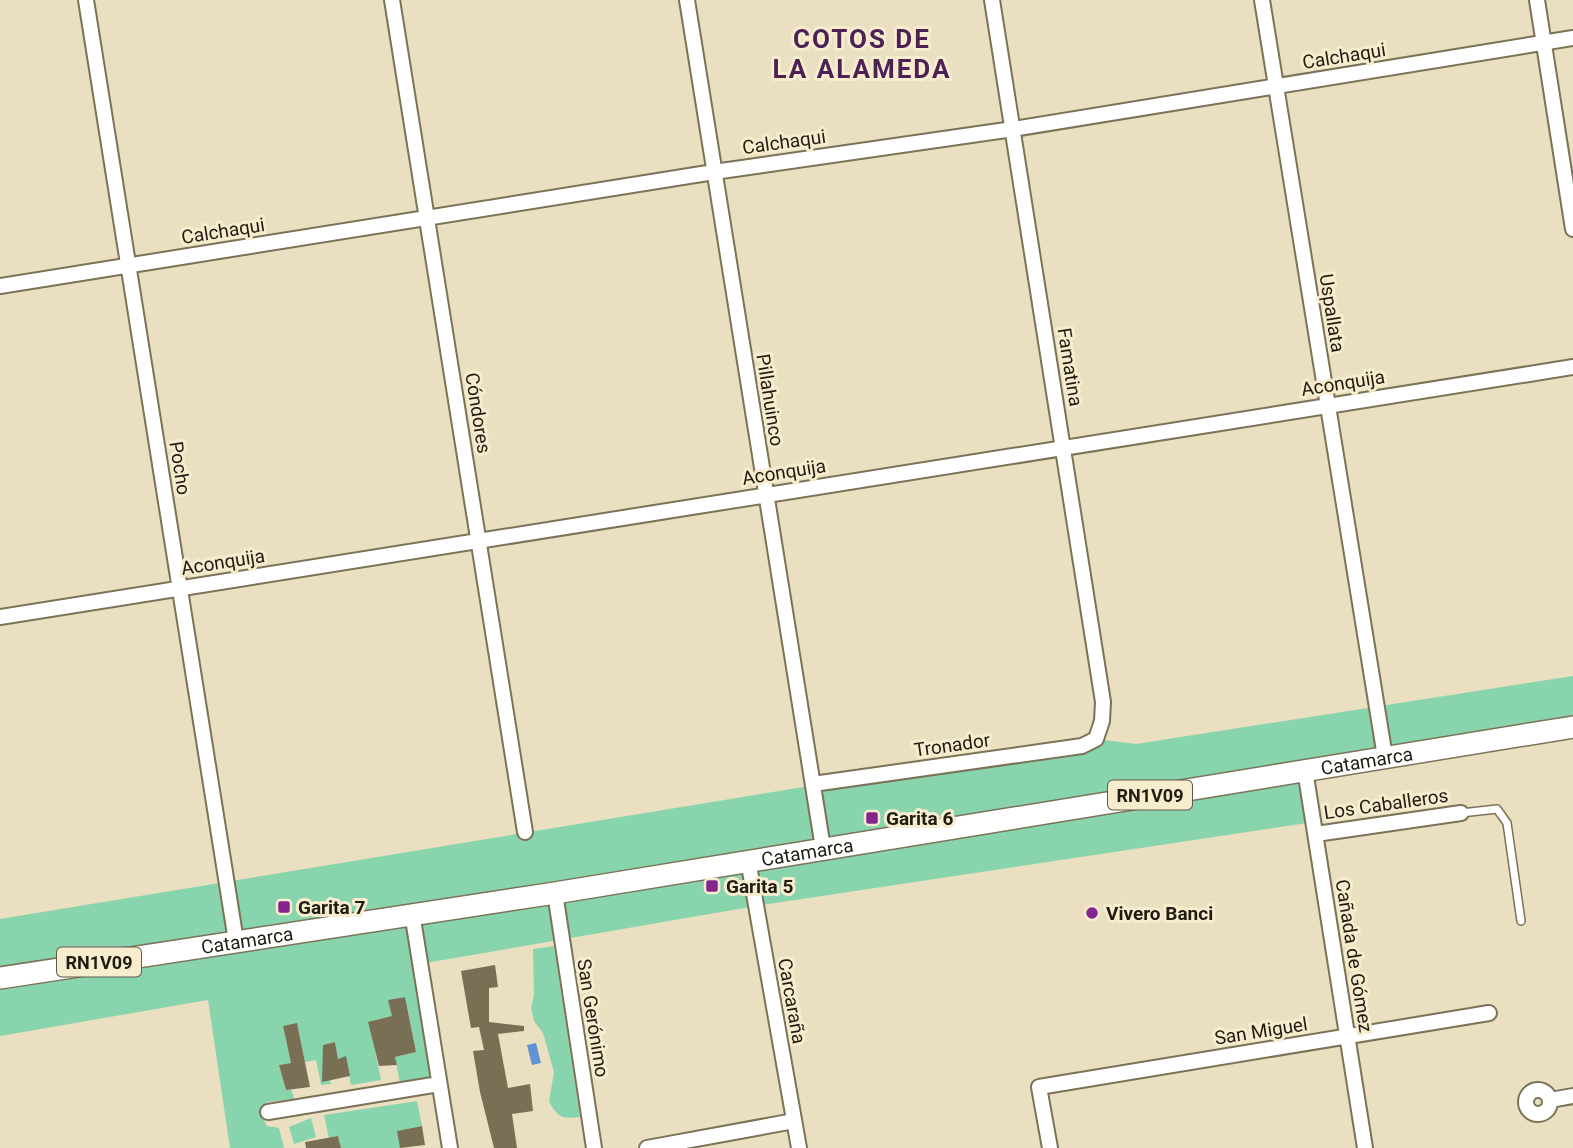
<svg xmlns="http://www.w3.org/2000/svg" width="1573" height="1148" viewBox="0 0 1573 1148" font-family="Roboto,sans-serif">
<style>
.green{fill:#88d4ad}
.water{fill:#6093d4}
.building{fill:#796f54}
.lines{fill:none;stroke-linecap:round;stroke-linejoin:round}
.lane-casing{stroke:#7c7257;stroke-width:10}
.street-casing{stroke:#7c7257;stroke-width:18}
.primary-casing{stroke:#7c7257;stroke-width:24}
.lane{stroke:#fff;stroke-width:7}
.street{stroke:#fff;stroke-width:14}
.primary{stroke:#fff;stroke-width:21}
.poi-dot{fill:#83248f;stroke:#f7ecce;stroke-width:2.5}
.labels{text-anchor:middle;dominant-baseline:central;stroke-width:6;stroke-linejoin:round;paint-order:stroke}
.shield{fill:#f7ecce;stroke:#605a4a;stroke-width:2}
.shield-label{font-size:18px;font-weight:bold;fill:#201c11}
.street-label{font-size:19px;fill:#201c11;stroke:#f7ecce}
.poi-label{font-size:19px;font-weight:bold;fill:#201c11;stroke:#f7ecce;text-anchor:start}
.district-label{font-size:26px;font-weight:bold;letter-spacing:2px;fill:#4e2154;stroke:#f7ecce}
</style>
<rect width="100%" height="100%" fill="#eadfc1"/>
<path class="green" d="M1573,676V727L1305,770L1314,822L756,906L414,965L430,1079L400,1084L395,1057L416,1052L405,997L389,1000L397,1037L369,1022L381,1080L351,1085L346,1057L338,1059L335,1042L323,1045V1054L331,1084L321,1085L316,1060L305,1062L297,1024L283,1026L291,1063L279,1065L286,1090L291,1089L294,1099L267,1102L260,1113L267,1126L279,1128L284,1148H230L208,1000L0,1036V919L1096,739L1136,744Z
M554,946L580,1117C561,1119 559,1118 549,1102L554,1072L543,1033L534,1021L531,1008L534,995L533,949Z
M417,1101L422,1126L398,1131L400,1148H341L338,1136L329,1138L324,1115Z
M311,1118L316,1137L294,1144L289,1127Z"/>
<path class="water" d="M536,1043L541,1063L532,1065L527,1045Z"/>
<path class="building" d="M495,965L498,987L489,988V1022L524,1026V1031L498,1034L508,1088L530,1084L533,1111L512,1114L517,1148H494L480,1092L473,1051L484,1050L479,1027L471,1028L461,971Z
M405,997L416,1052L395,1057L397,1065L379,1066L368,1022L392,1016L388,1000Z
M297,1023L310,1087L286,1090L279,1065L291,1063L283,1026Z
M335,1042L338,1059L346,1056L350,1076L322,1082L323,1045Z
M422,1126L425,1145L400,1148L397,1131Z
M338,1136L341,1148H306L305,1142Z"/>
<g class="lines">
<defs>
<path id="lane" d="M1461,813L1497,809L1507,823L1521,921"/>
<path id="street" d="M86,0L236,941
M392,0L525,832
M687,0L823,848
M1262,0L1385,757
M1537,0L1573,229
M0,286L714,172L1013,129L1573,38
M0,617L1573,367
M1305,770L1365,1148
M813,784L1082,746L1096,739L1102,721L1103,702L992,0
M1316,834L1461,813
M748,860L799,1148
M555,893L594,1148
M412,913L450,1148
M1526 1102a12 12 0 1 1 24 0a12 12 0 1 1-24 0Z
M1550,1100L1573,1096
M268,1112L439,1084
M647,1148L794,1121
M1050,1148L1039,1087L1489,1013"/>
<g id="primary">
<path id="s1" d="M0,978L555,893L1573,727"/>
</g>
</defs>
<use href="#lane" class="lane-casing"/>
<use href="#street" class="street-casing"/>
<use href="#primary" class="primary-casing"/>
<use href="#lane" class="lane"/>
<use href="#street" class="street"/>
<use href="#primary" class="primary"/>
</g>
<g class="poi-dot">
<rect x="865" y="811" width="14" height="14" rx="3.5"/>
<rect x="705" y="879" width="14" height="14" rx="3.5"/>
<rect x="277" y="900" width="14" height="14" rx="3.5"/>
<circle cx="1092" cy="913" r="7"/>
</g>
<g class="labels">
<g class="shield">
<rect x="1108" y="780.5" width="84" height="29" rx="5"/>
<rect x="57" y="947.5" width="84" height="29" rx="5"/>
</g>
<g class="shield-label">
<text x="1150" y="795">RN1V09</text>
<text x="99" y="962">RN1V09</text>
</g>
<g class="street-label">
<text transform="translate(1344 56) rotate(-9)">Calchaqui</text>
<text transform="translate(784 142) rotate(-8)">Calchaqui</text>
<text transform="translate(223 231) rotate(-9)">Calchaqui</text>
<text transform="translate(1332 313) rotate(81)">Uspallata</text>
<text transform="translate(1070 367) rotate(81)">Famatina</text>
<text transform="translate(1343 383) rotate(-9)">Aconquija</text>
<text transform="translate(770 400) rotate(81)">Pillahuinco</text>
<text transform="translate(478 413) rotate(81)">Cóndores</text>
<text transform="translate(180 468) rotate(81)">Pocho</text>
<text transform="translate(784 472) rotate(-9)">Aconquija</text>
<text transform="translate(223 562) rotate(-9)">Aconquija</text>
<text transform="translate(952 745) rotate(-8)">Tronador</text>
<text stroke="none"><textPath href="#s1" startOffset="1384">Catamarca</textPath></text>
<text transform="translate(1386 804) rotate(-8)">Los Caballeros</text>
<text stroke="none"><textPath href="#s1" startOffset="817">Catamarca</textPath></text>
<text stroke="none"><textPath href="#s1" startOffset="250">Catamarca</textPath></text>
<text transform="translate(1354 956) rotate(81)">Cañada de Gómez</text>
<text transform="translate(792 1001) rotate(80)">Carcaraña</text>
<text transform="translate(593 1018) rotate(81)">San Gerónimo</text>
<text transform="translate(1261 1031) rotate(-9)">San Miguel</text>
</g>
<g class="poi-label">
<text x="886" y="818">Garita 6</text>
<text x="726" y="886">Garita 5</text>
<text x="298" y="907">Garita 7</text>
<text x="1106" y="913">Vivero Banci</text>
</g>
<g class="district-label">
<text x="862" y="39">COTOS DE<tspan x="862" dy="30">LA ALAMEDA</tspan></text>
</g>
</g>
</svg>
